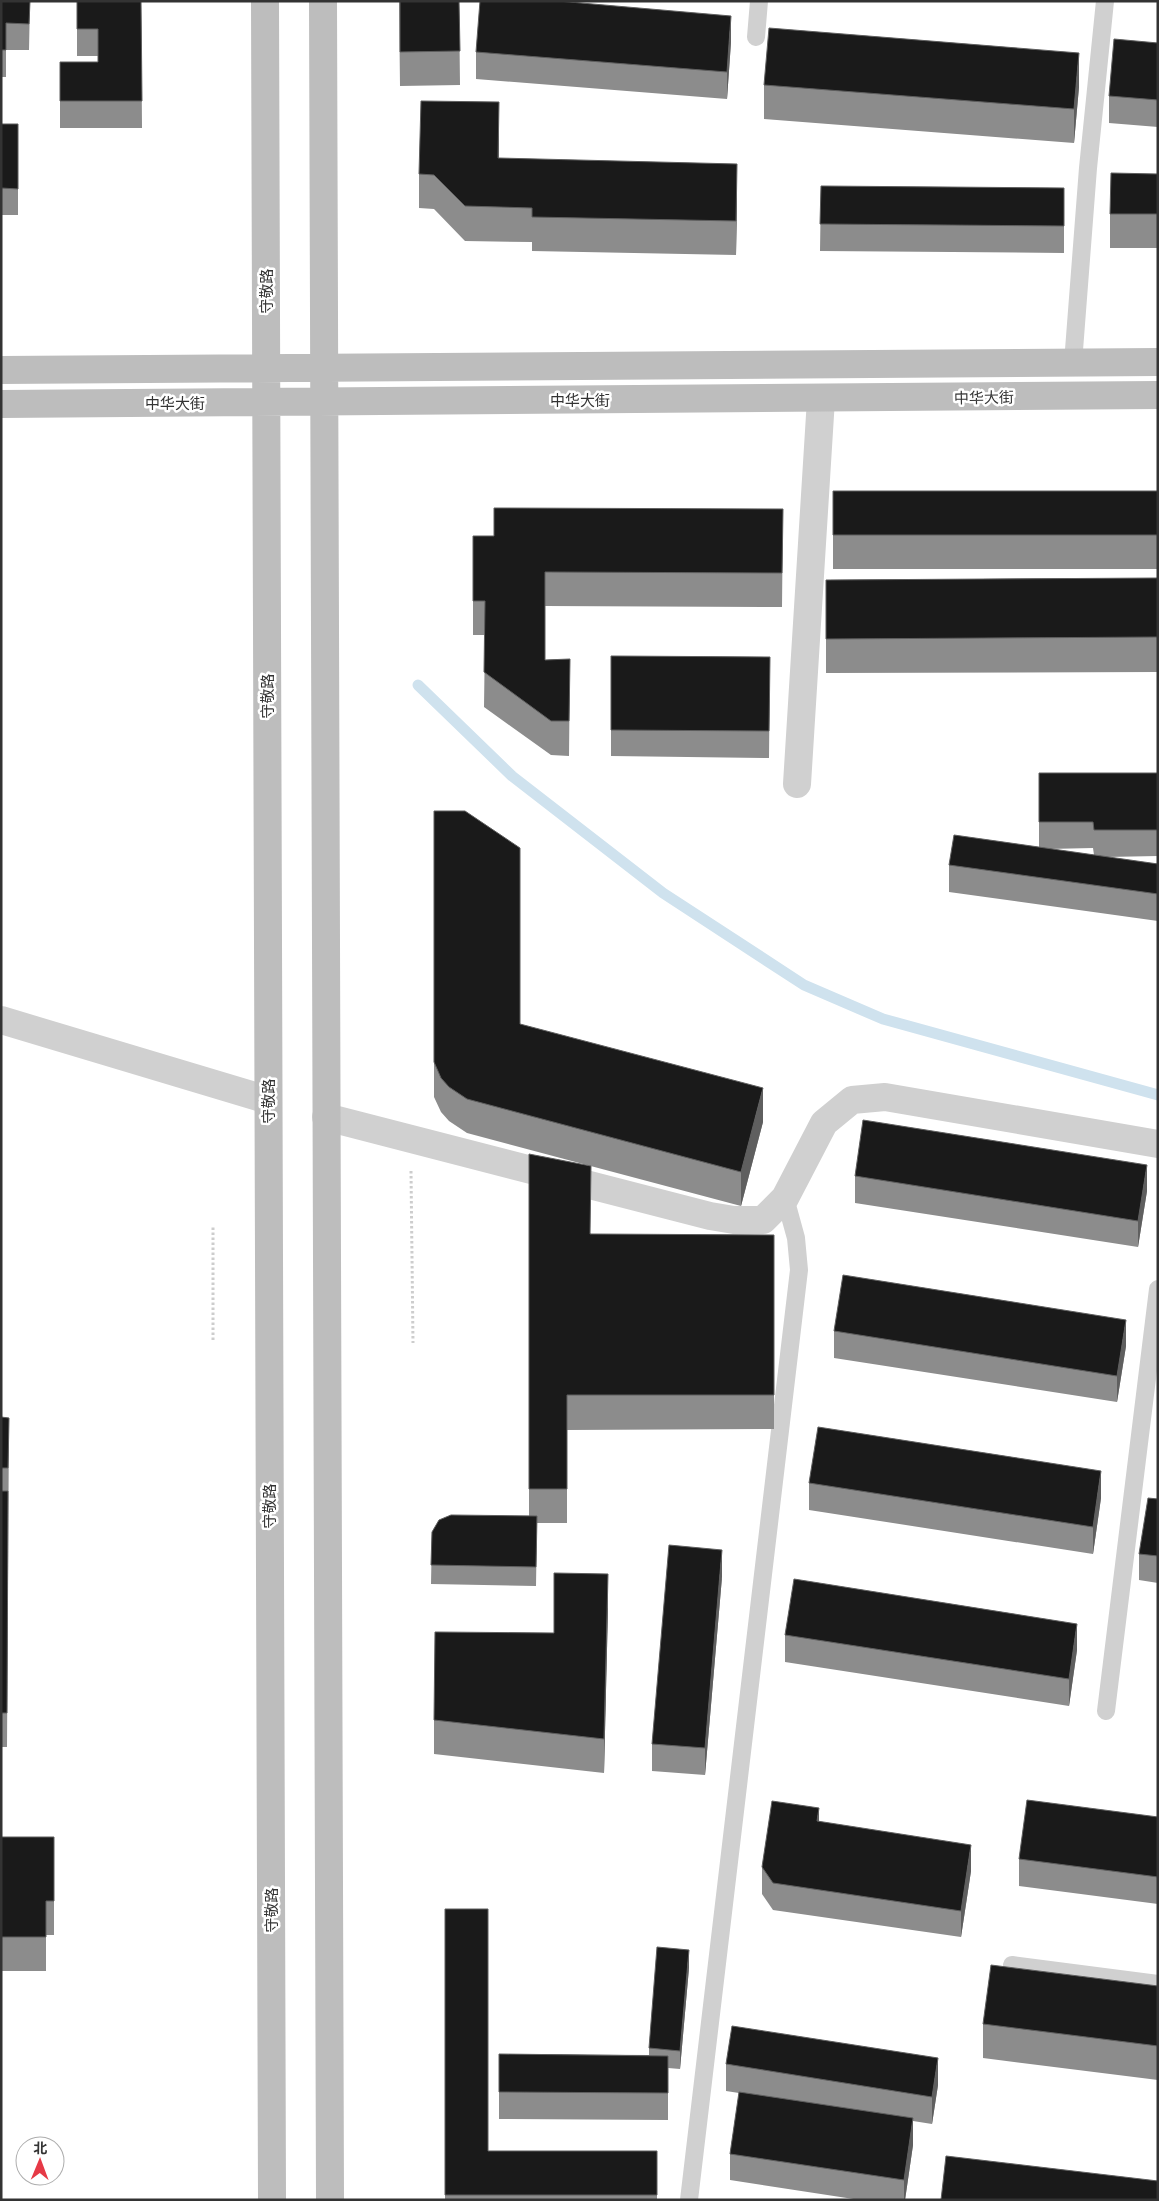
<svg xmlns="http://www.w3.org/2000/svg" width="1159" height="2201" viewBox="0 0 1159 2201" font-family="'Noto Sans','Noto Sans SC',sans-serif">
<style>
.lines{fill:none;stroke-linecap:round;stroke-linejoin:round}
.stream{stroke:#cfe2ee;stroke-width:11}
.path{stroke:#cdcdcd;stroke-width:3;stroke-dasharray:2.5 2.5;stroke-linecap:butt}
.lane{stroke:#d0d0d0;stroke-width:18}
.street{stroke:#d0d0d0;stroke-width:28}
.secondary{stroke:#bdbdbd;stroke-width:28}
.wall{fill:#8c8c8c;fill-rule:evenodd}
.shaded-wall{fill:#5f5f5f}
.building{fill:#1a1a1a;stroke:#5f5f5f}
.labels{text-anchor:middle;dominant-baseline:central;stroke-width:5;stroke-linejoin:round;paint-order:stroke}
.street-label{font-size:15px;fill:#333;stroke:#fff}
</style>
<rect width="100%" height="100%" fill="#fff"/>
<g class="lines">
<path class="stream" d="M418,685L512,776L663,893L804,985L883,1019L1158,1095"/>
<path class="path" d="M411,1171L413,1343
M213,1340V1226"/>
<path class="lane" d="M756,37L759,1
M1073,363L1088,168L1105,1
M1106,1711L1158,1289
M1012,1965L1158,1984
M689,2200L799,1270L796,1238L785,1198"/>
<path class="street" d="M797,784L821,399
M1,1020L268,1100
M326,1117L710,1216L734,1220H763L785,1198L824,1123L852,1100L885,1097L1158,1144"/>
<path class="secondary" d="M265,1L272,2200
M323,1L330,2200
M1,370L1158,362
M1,404L1158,395"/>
</g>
<path class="wall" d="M1,1H30L29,50H6V77H1Z
M77,1H141L142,128H60V62H98V56H77Z
M399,1H459L460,85L400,86Z
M731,42L727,99L476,79V52Z
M1158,43V127L1109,123V96Z
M764,85L1079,87L1074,143L764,119Z
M1,124H18V215H1Z
M499,136V158L737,198L736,255L532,251V242L465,241L434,209L419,208V174Z
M1158,174V248H1110V214Z
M821,186L1064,215V253L820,251Z
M833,491H1158V569H833Z
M783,509L782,607L545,606V660L570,659L569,756L551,755L484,707L485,635H473V536H494Z
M1158,578V672L826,673V580Z
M611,656L770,657L769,758L611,756Z
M1039,773H1158V856L1106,857L1158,864V921L949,892V865L1039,847ZM1093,848L1094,855L1048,849Z
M434,811L520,1024L763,1122L741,1206L467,1133L449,1121L441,1112L434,1097Z
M529,1154L591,1234L774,1235V1429L567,1430V1523H537L536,1586L431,1584L432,1532L529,1516Z
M855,1176L1147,1191L1138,1247L855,1203Z
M834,1331L1126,1346L1117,1402L834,1358Z
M1,1417L9,1418L7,1747H1Z
M809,1483L1101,1498L1093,1554L809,1510Z
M1158,1499V1583L1139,1580V1554Z
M722,1577L705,1775L652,1771V1744Z
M608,1608L604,1773L434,1754V1720L554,1633Z
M785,1635L1077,1650L1069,1706L785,1662Z
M1158,1817V1904L1019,1886V1859Z
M819,1822L971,1871L961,1937L773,1910L762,1894V1867Z
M1,1837H54V1935H46V1971H1Z
M445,1909L488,2151H657V2200H445Z
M689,1968L680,2069L668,2068V2120L499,2119V2054L649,2055V2048Z
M1158,1986V2080L983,2058V2024Z
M726,2064L938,2085L932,2124L913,2121V2145L905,2200H860L730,2180V2154L739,2093L726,2091Z"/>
<path class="shaded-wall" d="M731,16V42L727,99V72Z
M1079,53V87L1074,143V109Z
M499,102V136L498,192V158Z
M737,164V198L736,255V221Z
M763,1088V1122L741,1206V1172Z
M1147,1165V1191L1138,1247V1221Z
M1126,1320V1346L1117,1402V1376Z
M1101,1471V1498L1093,1554V1527Z
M722,1550V1577L705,1775V1748Z
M608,1574V1608L604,1773V1739Z
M1077,1624V1650L1069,1706V1679Z
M819,1808V1834L817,1821Z
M971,1845V1871L961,1937V1911Z
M689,1950V1968L680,2069V2051Z
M938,2058V2085L932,2124V2097Z
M913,2118V2145L905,2200H904V2180Z"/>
<path class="building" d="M1,1H30L29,24L6,23V50H1Z
M77,1H141L142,101H60V62H98V29H77Z
M400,1H459L460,51L400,52Z
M480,1H558L731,16L727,72L476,52Z
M769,28L1079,53L1074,109L764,85Z
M1114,39L1158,43V100L1109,96Z
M421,101L499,102L498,158L737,164L736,221L532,217V208L465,206L434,175L419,174Z
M1,124H18V189L1,188Z
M1111,173L1158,174V214H1110Z
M821,186L1064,188V226L820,224Z
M833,491H1158V535H833Z
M494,508L783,509L782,573L545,572V660L570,659L569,721H551L484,672L485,601H473V536H494Z
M1158,578V637L826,639V580Z
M611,656L770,657L769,731L611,730Z
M1039,773H1158V830H1094L1093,822H1039Z
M434,811H465L520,848V1024L763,1088L741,1172L467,1099L449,1087L441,1078L434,1062Z
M954,835L1158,864V894L949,865Z
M863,1120L1147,1165L1138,1221L855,1176Z
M529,1154L591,1166L590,1234L774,1235V1395H567V1489H529Z
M843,1275L1126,1320L1117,1376L834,1331Z
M1,1417L9,1418L8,1468H1Z
M818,1427L1101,1471L1093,1527L809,1483Z
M1,1491H8L7,1713H1Z
M1148,1498L1158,1499V1556L1139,1554Z
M451,1515L537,1516L536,1567L431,1565L432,1532L439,1520Z
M669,1545L722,1550L705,1748L652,1744Z
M554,1573L608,1574L604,1739L434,1720L435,1632L554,1633Z
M794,1579L1077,1624L1069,1679L785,1635Z
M1027,1800L1158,1817V1877L1019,1859Z
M772,1801L819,1808L817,1821L971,1845L961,1911L773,1883L762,1867Z
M1,1837H54V1901H46V1937H1Z
M445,1909H488V2151H657V2195H445Z
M657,1947L689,1950L680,2051L649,2048Z
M991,1965L1158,1986V2046L983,2024Z
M732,2026L938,2058L932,2097L726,2064Z
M499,2054L668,2056V2093L499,2092Z
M739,2092L913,2118L904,2180L730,2154Z
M946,2156L1158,2181V2200H941Z"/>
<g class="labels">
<g class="street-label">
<text transform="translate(266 291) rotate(-90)">守敬路</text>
<text transform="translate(984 397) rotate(-1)">中华大街</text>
<text x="580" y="400">中华大街</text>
<text x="175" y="403">中华大街</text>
<text transform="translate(267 696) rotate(-90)">守敬路</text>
<text transform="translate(268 1101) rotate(-90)">守敬路</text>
<text transform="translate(269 1506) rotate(-90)">守敬路</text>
<text transform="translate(271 1910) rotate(-90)">守敬路</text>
</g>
</g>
<rect width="1159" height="2201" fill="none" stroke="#333333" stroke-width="5"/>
<g transform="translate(40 2161) rotate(1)"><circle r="24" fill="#ffffff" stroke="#adadad"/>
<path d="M0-4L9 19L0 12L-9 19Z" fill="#e63946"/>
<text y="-8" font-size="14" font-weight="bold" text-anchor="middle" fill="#333333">北</text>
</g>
</svg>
